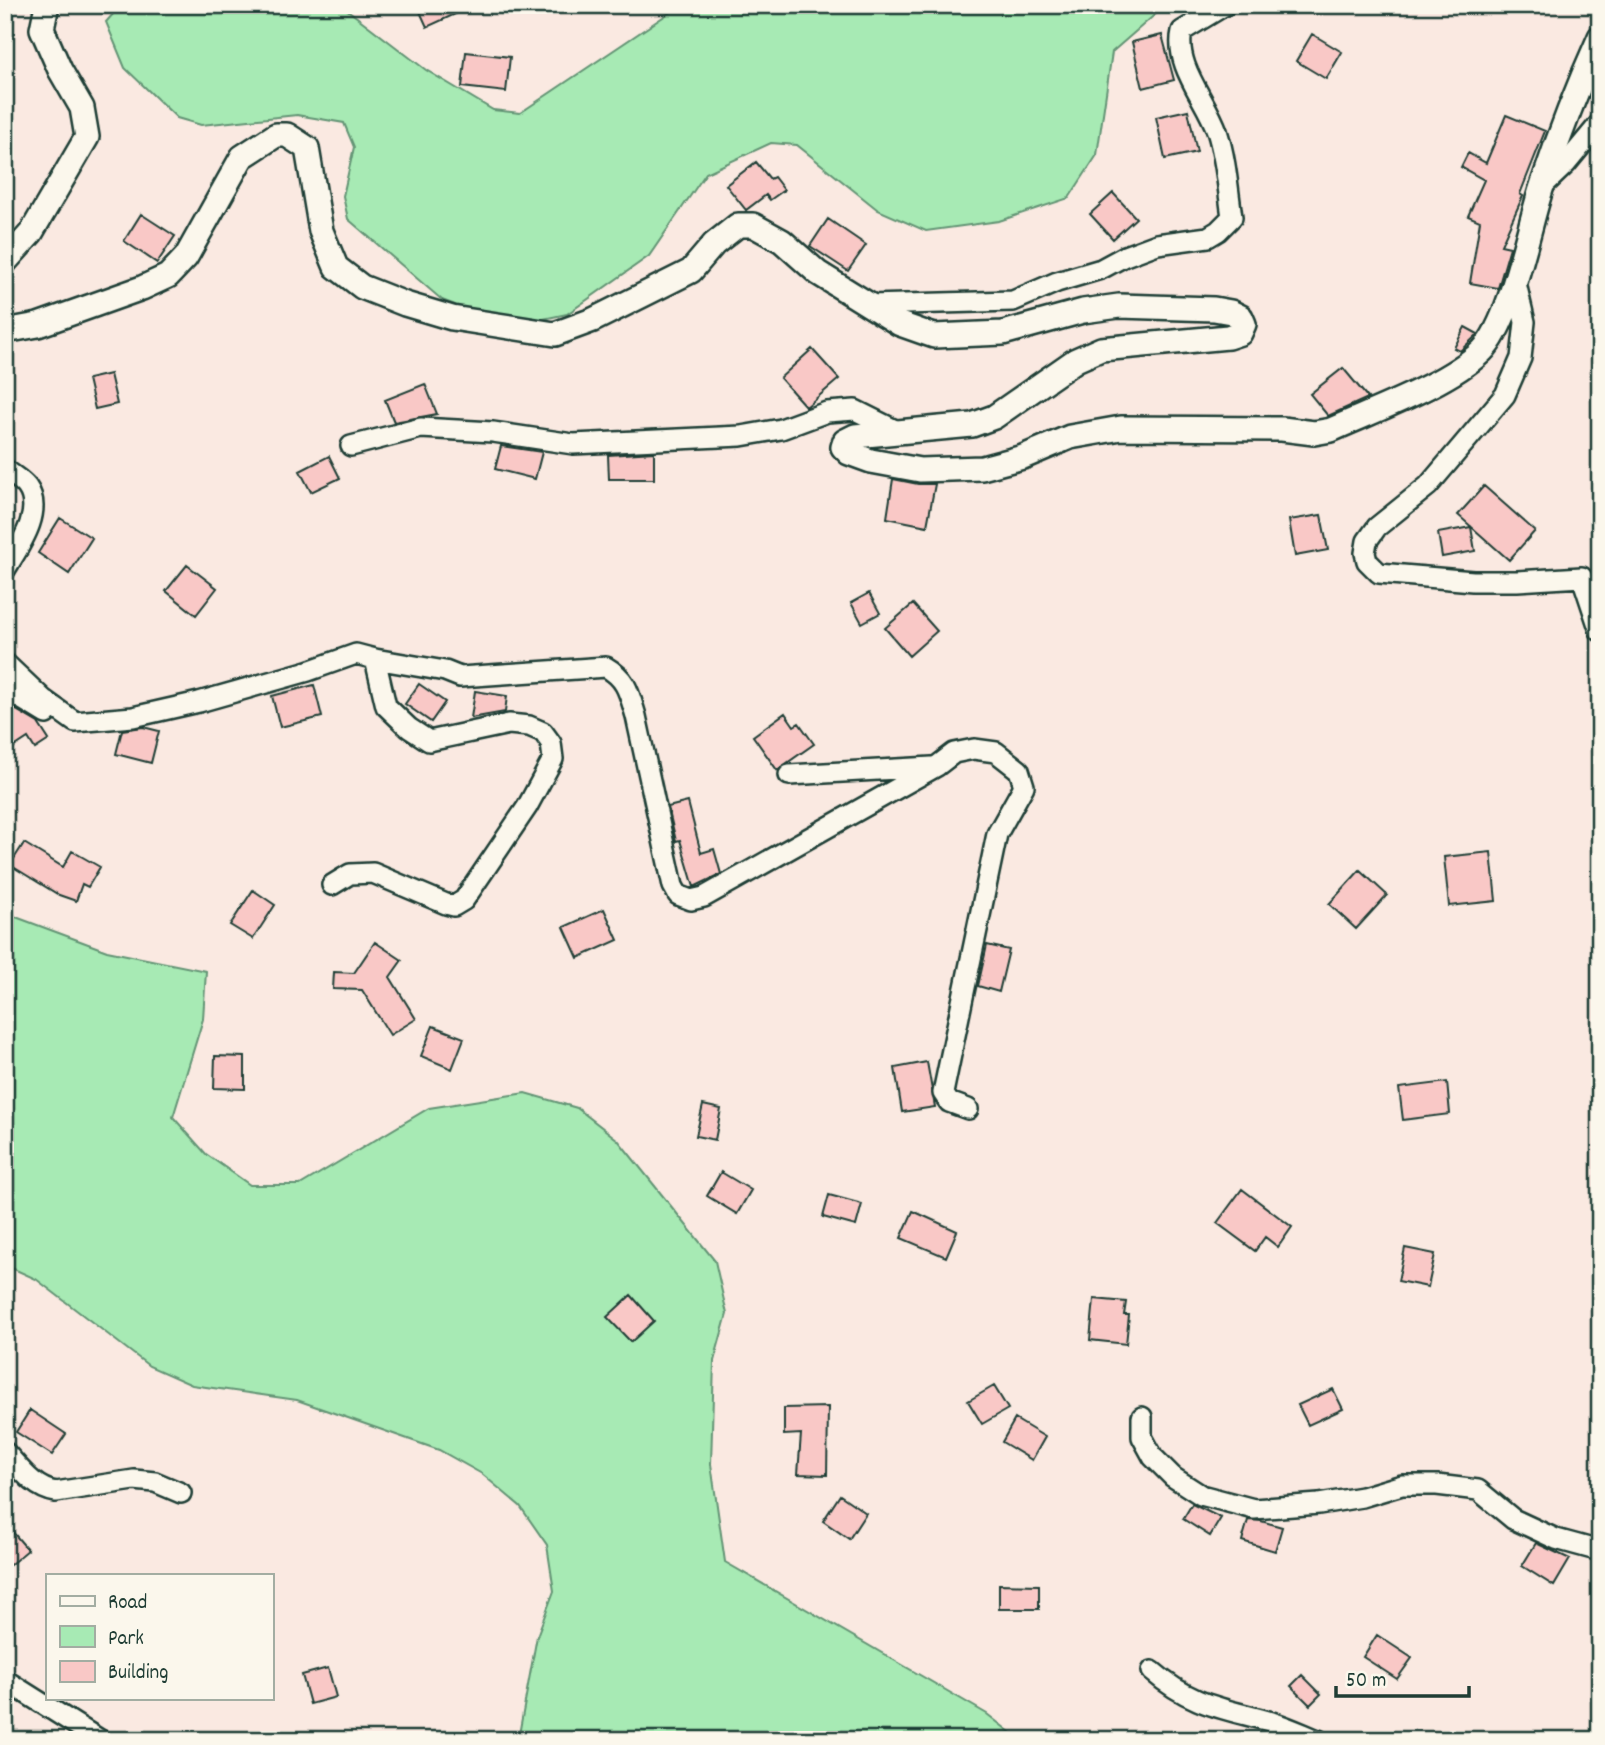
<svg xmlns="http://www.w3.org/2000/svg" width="1605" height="1745" viewBox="0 0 1605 1745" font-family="Dekko,sans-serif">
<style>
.green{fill:#a7eab4;stroke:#639474;stroke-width:2}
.building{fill:#f9c8c6;stroke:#1f3d34;stroke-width:2}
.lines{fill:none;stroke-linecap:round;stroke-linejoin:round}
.minor-casing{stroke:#1f3d34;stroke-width:24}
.tertiary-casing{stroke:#1f3d34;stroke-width:28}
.minor{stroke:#fbf7ec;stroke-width:19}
.tertiary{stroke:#fbf7ec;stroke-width:23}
</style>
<rect width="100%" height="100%" fill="#fae9e1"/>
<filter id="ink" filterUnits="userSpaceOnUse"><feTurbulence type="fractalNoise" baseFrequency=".0143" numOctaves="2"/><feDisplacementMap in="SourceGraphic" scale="14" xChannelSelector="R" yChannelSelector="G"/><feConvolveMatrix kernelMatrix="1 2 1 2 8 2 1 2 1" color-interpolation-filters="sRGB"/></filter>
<g filter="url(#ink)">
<path class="green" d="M121,5H341L426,70L493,110L520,113L681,5H1166L1112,52L1097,155L1069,198L999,221L926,231L878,210L797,145L771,143L706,173L649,256L567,314L510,326L442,300L348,219L343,196L354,147L344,123L297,115L201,125L177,118L125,68L106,22Z
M5,913L107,951L206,971L203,1019L173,1117L206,1154L250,1185H300L429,1108L525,1093L577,1108L618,1140L715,1261L727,1314L714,1361L711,1464L725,1562L987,1714L1020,1740H518L537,1636L554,1591L547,1545L520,1506L482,1474L439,1450L297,1400L192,1385L149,1366L36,1279L5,1265Z"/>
<path class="building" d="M417,5H475L427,27Z
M1312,34L1342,52L1326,79L1296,61Z
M1162,35L1174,80L1143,88L1132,42Z
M466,52L510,57L506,92L462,87Z
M1188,110L1197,152L1165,159L1156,117Z
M1506,115L1545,131L1520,194L1523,196L1501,245L1510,247L1498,288L1470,283L1480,221L1468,216L1484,180L1461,167L1468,153L1486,163Z
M756,162L770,179L774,177L784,190L770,200L766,195L746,210L726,185Z
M1113,193L1136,218L1113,239L1090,214Z
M141,214L175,236L157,263L124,241Z
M828,219L866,245L848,271L810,246Z
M1465,327L1478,334L1460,351L1454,348Z
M812,349L839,379L806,407L780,378Z
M1343,368L1368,398L1328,416L1310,394Z
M110,374L117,404L95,409L88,379Z
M425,384L437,414L394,422L385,400Z
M501,446L542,452L535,479L495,469Z
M654,452V479H609L608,455Z
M329,456L340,478L311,492L300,471Z
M893,479L918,484H935L927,526L887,518Z
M1484,486L1535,531L1509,560L1458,515Z
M1321,515L1328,550L1295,556L1289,520Z
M60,518L92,538L69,574L38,553Z
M1471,527L1475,551L1442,557L1438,533Z
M187,565L217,588L196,615L166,591Z
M869,593L880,613L862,623L851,603Z
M913,604L937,631L909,656L885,628Z
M419,684L445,702L431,722L405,704Z
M314,685L322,717L280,727L272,696Z
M475,691L507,696L505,712L471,718Z
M11,707L38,723L49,740L35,749L28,738L5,753V711Z
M785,713L794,726L799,723L814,744L777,770L753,736Z
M143,727L159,731L151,763L116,754L122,730Z
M688,802L701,853L714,849L721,874L694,887L680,840L676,841L668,807Z
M24,843L63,867L72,851L100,867L88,887L82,884L76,901L59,895L10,865Z
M1491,852L1496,901L1449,906L1444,857Z
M1360,870L1387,895L1356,929L1329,904Z
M253,890L275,905L253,939L230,925Z
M604,909L618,940L578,958L564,927Z
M375,942L402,960L390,977L416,1019L390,1035L362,990L333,989L334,972L354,973Z
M987,945L1009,950L999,992L978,986Z
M433,1026L464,1038L452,1069L421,1056Z
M215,1056L245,1057V1089L214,1088Z
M927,1062L935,1107L902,1112L895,1068Z
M1447,1082L1450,1114L1403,1120L1399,1088Z
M703,1105L721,1109L715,1140L696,1136Z
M721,1172L751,1190L737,1214L707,1196Z
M1242,1189L1292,1227L1278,1247L1265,1237L1255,1251L1217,1223Z
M829,1195L862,1204L856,1226L823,1217Z
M913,1211L957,1231L946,1257L901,1238Z
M1405,1248L1435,1254L1428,1287L1398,1281Z
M631,1295L654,1321L631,1342L607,1317Z
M1094,1299L1126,1302L1124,1315H1129L1126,1344L1090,1340Z
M994,1386L1008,1409L982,1424L968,1401Z
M1333,1389L1343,1409L1308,1425L1298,1405Z
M828,1407L827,1475L798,1474L801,1434L784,1435V1408Z
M30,1410L66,1434L52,1455L16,1432Z
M1015,1419L1045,1437L1032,1460L1002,1442Z
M840,1495L866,1513L849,1539L823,1521Z
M1192,1504L1221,1518L1210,1536L1183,1519Z
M1248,1520L1261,1521L1282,1527L1275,1551L1242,1541Z
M5,1523L28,1550L5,1569Z
M1536,1543L1570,1559L1554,1586L1522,1566Z
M999,1584L1039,1585V1609H999Z
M1377,1635L1412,1658L1397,1679L1363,1657Z
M328,1668L336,1697L310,1704L302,1675Z
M1302,1675L1321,1694L1310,1705L1291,1686Z"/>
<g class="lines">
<defs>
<path id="minor" d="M1542,187L1566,164L1600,123
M1515,279L1525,322L1521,358L1505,395L1428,486L1377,527L1367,541L1365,553L1367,561L1379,573L1473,581H1517L1582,577L1600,631
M869,305L1013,301L1057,282L1101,269L1125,256L1157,244L1208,237L1218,231L1232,217C1228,189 1226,159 1217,131C1206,99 1174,66 1182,31L1225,5
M351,446L421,428L493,432L573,444L741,436L781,429L827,412L855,410L897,431
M5,469C12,475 22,480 27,487C45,512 18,548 5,570
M375,659L445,671L460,677L606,667C627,679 629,693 636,716L673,886L678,895L691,900L704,897L937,766L954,753L974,749L996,752L1019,770L1024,786L997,834L943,1093L949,1102L968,1109
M5,663L43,699L75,722L133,717L199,702L308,671L356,654L375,659L386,706L409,728L429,741L509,724L529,726L543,732L551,743L553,759L527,807L464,900L454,906L446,904L373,873L350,874L332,885
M5,689L46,714
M789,775L932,767
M1142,1417V1437L1153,1457L1173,1477L1201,1495L1254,1509L1319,1504L1362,1497L1402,1485H1437L1478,1490L1513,1519L1556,1539L1600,1551
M5,1452C20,1468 34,1489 56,1492L134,1480L155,1482L181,1493
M1152,1671C1192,1706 1223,1708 1272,1722C1288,1727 1303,1734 1318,1740
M5,1680L100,1740"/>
<path id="tertiary" d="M5,262L31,233L87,137L82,108L60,70L42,29L47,5
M5,331L38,325L142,288L168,276L186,257L242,157L276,135H287L307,148L321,231L336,267L362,287L405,304L452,318L555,334L593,320L691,271L714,244L738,225H753L782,241L818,273L900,324L934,336L1003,333L1083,311L1119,306L1214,309L1231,312L1241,317L1244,324L1240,333L1228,337L1101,349L1076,360L994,417L972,425L855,436L845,441L843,447L849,453L871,461L920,470L982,468L1023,457L1070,437L1121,428L1282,429L1314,433L1331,430C1375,410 1448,384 1482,351C1511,322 1528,228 1542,186C1559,135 1578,86 1600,37"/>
</defs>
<use href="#minor" class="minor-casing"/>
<use href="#tertiary" class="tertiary-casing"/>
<use href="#minor" class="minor"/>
<use href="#tertiary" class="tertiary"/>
</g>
</g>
<rect width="1605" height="1745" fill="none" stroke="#fbf7ec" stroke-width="28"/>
<rect x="14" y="14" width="1577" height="1717" fill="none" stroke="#1f3d34" stroke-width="2.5" filter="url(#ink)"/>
<rect x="46" y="1574" width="228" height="126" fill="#fbf7ec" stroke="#a3ada2" stroke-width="2"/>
<rect x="60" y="1596" width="35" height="10" fill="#fbf7ec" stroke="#a3ada2" stroke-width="2"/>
<text x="108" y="1608" font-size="21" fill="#1f3d34">Road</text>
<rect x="60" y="1626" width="35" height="21" fill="#a7eab4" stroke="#a3ada2" stroke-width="2"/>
<text x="108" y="1644" font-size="21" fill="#1f3d34">Park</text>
<rect x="60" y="1661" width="35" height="21" fill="#f9c8c6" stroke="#a3ada2" stroke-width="2"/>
<text x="108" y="1678" font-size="21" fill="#1f3d34">Building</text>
<path d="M1336 1686v10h133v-10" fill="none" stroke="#1f3d34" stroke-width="3.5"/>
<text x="1346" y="1686" font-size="21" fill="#1f3d34" stroke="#fbf7ec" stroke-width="5" paint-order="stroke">50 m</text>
</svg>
